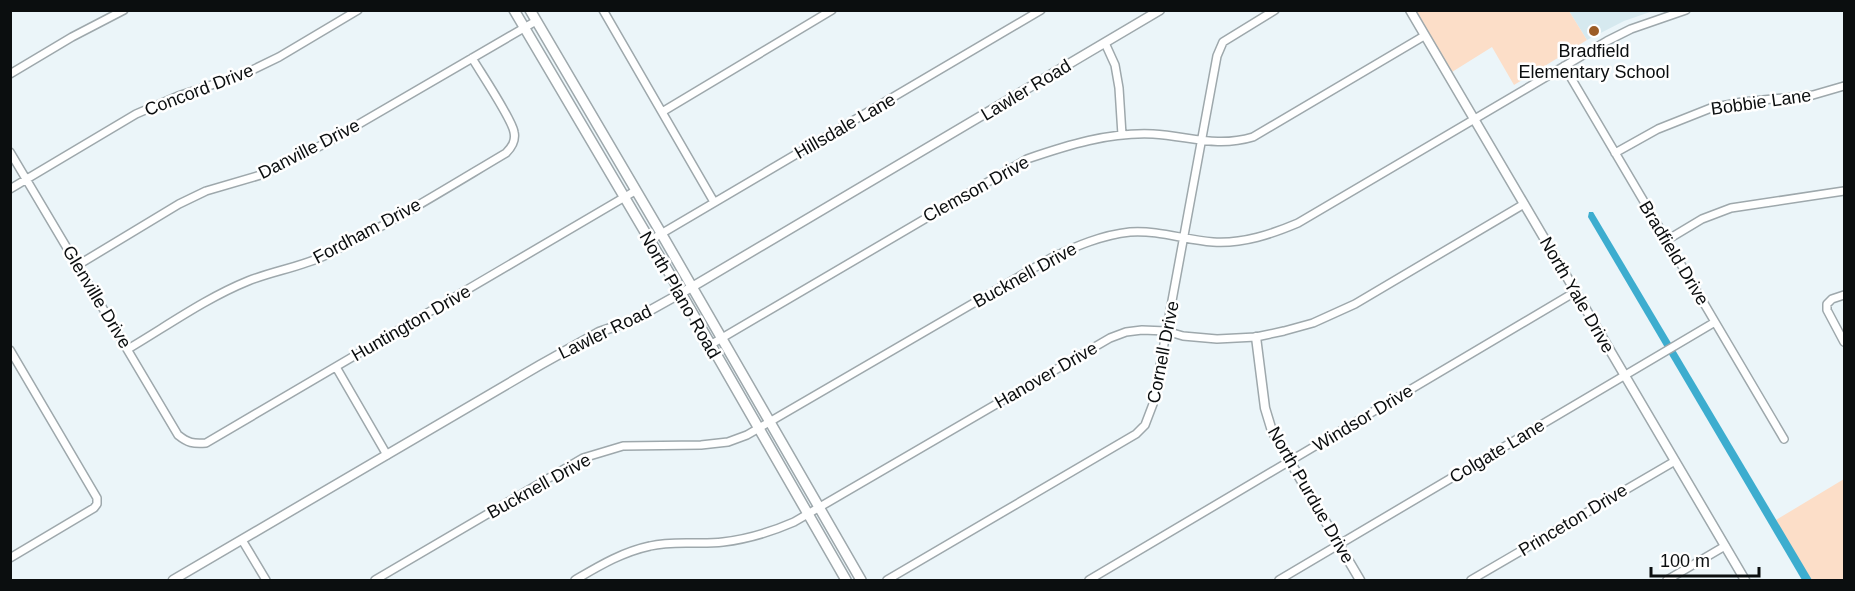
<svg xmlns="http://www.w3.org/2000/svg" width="1855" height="591" viewBox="0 0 1855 591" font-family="Helvetica,sans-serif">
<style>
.built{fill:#d6e9ef}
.green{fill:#fcdec8}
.water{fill:#3dadcf}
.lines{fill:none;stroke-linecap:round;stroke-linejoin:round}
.minor-casing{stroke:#9ea8ac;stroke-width:10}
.tertiary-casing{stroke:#9ea8ac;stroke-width:11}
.secondary-casing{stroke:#9ea8ac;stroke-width:12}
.minor{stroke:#fff;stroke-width:7}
.tertiary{stroke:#fff;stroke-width:8}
.secondary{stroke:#fff;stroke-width:9}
.poi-dot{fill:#9c5c26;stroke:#fff;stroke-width:2}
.labels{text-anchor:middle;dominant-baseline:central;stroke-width:5;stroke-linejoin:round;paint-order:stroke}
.poi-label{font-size:18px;fill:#0b0e0f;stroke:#fff}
.street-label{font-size:18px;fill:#0b0e0f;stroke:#fff}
</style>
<rect width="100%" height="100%" fill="#ebf5f9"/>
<path class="built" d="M1569,11H1653L1624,21L1587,40Z"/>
<path class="green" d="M1416,11H1569L1587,40L1514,85L1492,47L1452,72Z
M1844,479V580H1805L1771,523Z"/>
<path class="water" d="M1589,212H1593L1812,580H1802L1588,217Z"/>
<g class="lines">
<defs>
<path id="minor" d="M603,10L714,202
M1105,43L1115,65L1119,88L1122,135
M1564,66L1784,439
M10,74L72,37L124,10
M662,112L832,10
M10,152L178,435C188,443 193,444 206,443L635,191
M1615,153L1658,129L1711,108L1742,102L1813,95L1844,86
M10,189L136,114L178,96L242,75L279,57L358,10
M1667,240L1702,219L1731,208L1844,191
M649,241L1041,10
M78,265L179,204L206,191L264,174L328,142L536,21
M1844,295L1832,299L1827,304V310L1844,342
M710,345L1027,159C1068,145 1109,132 1153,134C1189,136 1216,148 1253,137L1424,36
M128,349C167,326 206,298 248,281C273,271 301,267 326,255C388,225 447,188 506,153C512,147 516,141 514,132C512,119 481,73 472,58
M10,350L97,498V504L94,508L10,558
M336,367L387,455
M242,540L266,580
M375,580L583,458L623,446L701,445L728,442L747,435L1051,258C1076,246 1102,235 1130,232C1159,230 1185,240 1213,242C1243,244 1272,234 1298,223L1607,41L1631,29L1686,10
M575,580C599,566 622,552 650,546C674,540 699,545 723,542C748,539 771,532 794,522L1110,338L1126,332L1142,330L1166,331L1183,336L1217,339L1256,337L1284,331L1313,323L1355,304L1524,204
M887,580L1136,434L1145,425L1153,404L1217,56L1223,42L1275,10
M1089,580L1575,292
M1279,580L1715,322
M1471,580L1675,461
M1667,580L1725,546"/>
<path id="tertiary" d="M1410,10L1745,580
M1256,337L1265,408L1272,431L1360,580
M173,580L540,365L599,332L631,321L692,287L1160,10"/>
<path id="secondary" d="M514,10L681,293L846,580
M530,10L661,233L861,580"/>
</defs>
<use href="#minor" class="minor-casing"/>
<use href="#tertiary" class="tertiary-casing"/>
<use href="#secondary" class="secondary-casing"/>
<use href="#minor" class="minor"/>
<use href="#tertiary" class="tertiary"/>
<use href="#secondary" class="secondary"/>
</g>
<circle class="poi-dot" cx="1594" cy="31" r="6"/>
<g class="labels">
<g class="poi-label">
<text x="1594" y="51">Bradfield<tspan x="1594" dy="21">Elementary School</tspan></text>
</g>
<g class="street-label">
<text transform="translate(199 90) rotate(-21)">Concord Drive</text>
<text transform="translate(1026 90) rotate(-31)">Lawler Road</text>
<text transform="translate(1761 102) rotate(-8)">Bobbie Lane</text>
<text transform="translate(845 126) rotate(-30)">Hillsdale Lane</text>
<text transform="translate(309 149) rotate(-27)">Danville Drive</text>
<text transform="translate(976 189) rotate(-29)">Clemson Drive</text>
<text transform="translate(367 231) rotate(-28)">Fordham Drive</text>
<text transform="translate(1674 253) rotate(59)">Bradfield Drive</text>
<text transform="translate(1025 275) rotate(-29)">Bucknell Drive</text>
<text transform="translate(680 295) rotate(60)">North Plano Road</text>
<text transform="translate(1577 295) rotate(60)">North Yale Drive</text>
<text transform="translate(97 297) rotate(59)">Glenville Drive</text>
<text transform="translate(411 323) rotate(-30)">Huntington Drive</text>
<text transform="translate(605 332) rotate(-26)">Lawler Road</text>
<text transform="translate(1163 352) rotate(-79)">Cornell Drive</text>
<text transform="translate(1046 375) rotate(-30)">Hanover Drive</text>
<text transform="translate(1363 418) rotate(-31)">Windsor Drive</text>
<text transform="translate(1497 451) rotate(-31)">Colgate Lane</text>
<text transform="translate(539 486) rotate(-29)">Bucknell Drive</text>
<text transform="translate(1311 495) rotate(60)">North Purdue Drive</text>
<text transform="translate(1573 520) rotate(-31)">Princeton Drive</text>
</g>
</g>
<rect width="1855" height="591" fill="none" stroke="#0b0e0f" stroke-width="24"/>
<path d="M1651 567v9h108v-9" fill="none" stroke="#0b0e0f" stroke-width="3"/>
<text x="1660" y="567" font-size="18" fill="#0b0e0f" stroke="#ffffff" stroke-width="4.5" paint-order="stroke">100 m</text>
</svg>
